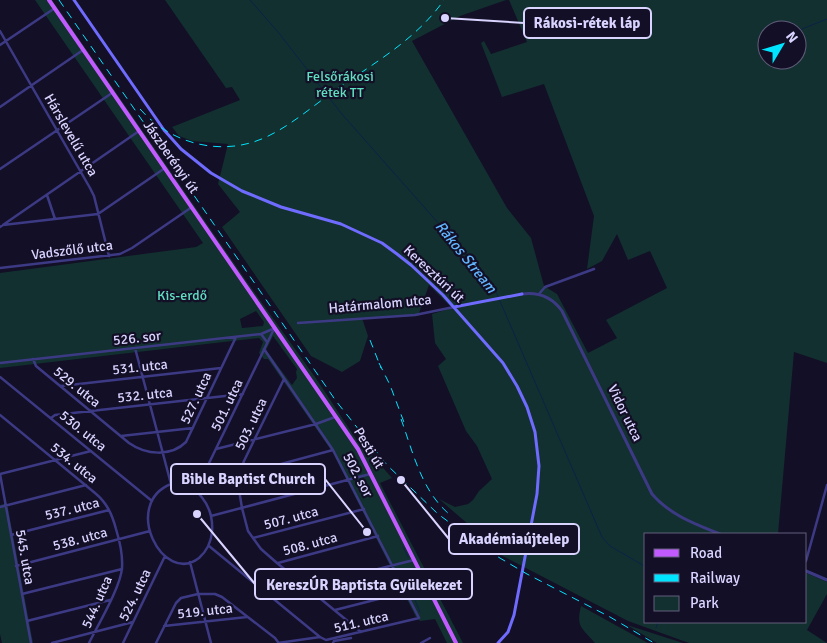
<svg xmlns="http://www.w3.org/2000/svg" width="827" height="643" viewBox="0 0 827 643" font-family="Signika,sans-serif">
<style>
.green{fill:#12302f;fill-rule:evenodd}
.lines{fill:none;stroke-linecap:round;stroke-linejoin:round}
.stream{stroke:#0c2248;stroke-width:1}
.minor{stroke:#3d3a85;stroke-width:2.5}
.tertiary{stroke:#3d3a85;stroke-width:3}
.secondary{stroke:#6f6bff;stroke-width:3}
.primary{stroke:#c25bff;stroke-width:4}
.rail{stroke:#00e5ff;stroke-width:1;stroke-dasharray:8 6;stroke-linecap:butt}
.labels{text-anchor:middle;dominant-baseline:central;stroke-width:4.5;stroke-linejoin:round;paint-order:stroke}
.park-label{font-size:14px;fill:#5fe0c0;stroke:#130f26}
.street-label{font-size:14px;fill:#d9d4ff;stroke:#130f26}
.water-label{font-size:15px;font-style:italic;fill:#62b6ff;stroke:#130f26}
.leader{fill:none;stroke:#d9d4ff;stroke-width:2}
.callout-dot{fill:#d9d4ff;stroke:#130f26;stroke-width:2}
.callout{fill:#130f26;stroke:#d9d4ff;stroke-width:2}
.callout-label{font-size:15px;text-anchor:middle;font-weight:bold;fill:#d9d4ff}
</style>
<rect width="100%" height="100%" fill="#130f26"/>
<path class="green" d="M35,0H52L247,282L315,377L358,442L362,444L392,478L380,483L463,643H447L435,619L420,621L416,617L333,453L268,359H264L259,353L263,342L259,338L0,368V273L196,247L203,243ZM256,311L264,322L263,326L242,328L240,319ZM273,336L297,369L296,372L297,378L292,385L266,350Z
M165,0H506L460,16L412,41L507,208L531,238L544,286L557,294L588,353L617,338L606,320L667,288L650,251L628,260L617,234L602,261L587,269L594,216L544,84L502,97L481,43L484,41L491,54L527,42L509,0H827V363L794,352L778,534H646V622H806V573L827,582V594L807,630L827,643H689L628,621L501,555L476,531L439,499L455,507L468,504L473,500L479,491L492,479L477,446L466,431L438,366L446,359L435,343L432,314L452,308L429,285L418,316L362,318L368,336L360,361L342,372L311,356L222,227L240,212L218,184L228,144L192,141L179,136L172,127L240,100L232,87L226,88ZM767,30H797V60H767Z
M7,503L33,643H2L0,634V505Z
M581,606L648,643H595C581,627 576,627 581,606Z
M627,625L683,643H657Z"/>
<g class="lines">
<path class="stream" d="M250,0L278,32L341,113L493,285L602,537L610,546L646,567
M797,31L827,19
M403,547L408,557
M413,570L419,583L415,600L420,612
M656,628L658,622"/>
<path class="minor" d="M0,31L90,188L94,196L109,256
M0,45L55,8
M0,107L83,50
M0,169L112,93
M47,195L55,219
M3,225L98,214L165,168
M0,227L139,131
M0,268L120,254L132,248L192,207
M539,294L545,287L594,269
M298,323L415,315L454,307
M261,334L267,342
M135,348L171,484
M264,349L333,450L419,618L326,640L320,637L278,643
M33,359L36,366L129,443C146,455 171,457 186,442L236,337
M0,363L261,334L275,328
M0,377L152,501
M284,379L244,461L239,475V490L242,508L248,531L253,538L261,549L277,563L361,632
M61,386L221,368
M0,415L95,493C107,503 112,514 116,529C120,542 123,554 122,568C121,586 98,625 89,643
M51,418L55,415L243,394
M121,436L193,428
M216,449L316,424L335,417
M0,474L31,643
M0,474L91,451
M240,475L333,450
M171,484C197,482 214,506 212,532C211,542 207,551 199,558C163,586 121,504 171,484Z
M196,490L274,329
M0,507L86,485
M211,516L370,474
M11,535L109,510
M253,538L364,509
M209,546L320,637
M806,561L827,485
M190,562L211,643
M278,563L378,536
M16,566L150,531
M22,594L122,569
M270,596L414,560
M335,610L406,592
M27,621L110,600
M164,626L247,617
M52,643L133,622
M123,643L165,556
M156,643L176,603L181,598L198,594H215L222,597L275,638L278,642
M333,643L334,641L351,638
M421,643L430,638"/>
<path class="tertiary" d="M522,294C538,292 552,297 562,311L652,494C670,515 695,524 720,534
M806,571L827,580"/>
<path class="secondary" d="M74,0L164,130L181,149L211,173L242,191L281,207L341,224L382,243L397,254L411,265L443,295L503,363L517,386L527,407L535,432L539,466L537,494L514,615L508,632L498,643
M454,307L522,294"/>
<path class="primary" d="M49,0L358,449L456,643"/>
<path class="rail" d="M59,0L336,401L387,465L438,514L488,551L527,574L610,617L654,643
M140,109C171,144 221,157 264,138C293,125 317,102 343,85C379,60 418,37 444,0
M370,340L381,368
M379,363L390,385L405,425
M401,419C413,452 421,490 449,514"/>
</g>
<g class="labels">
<g class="park-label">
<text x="340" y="76">Felsőrákosi<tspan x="340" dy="16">rétek TT</tspan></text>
<text x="182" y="295">Kis-erdő</text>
</g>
<g class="street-label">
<text transform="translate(71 135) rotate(60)">Hárslevelű utca</text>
<text transform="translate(171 157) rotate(55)">Jászberényi út</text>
<text transform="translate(72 250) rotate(-7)">Vadszőlő utca</text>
<text transform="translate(434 274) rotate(43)">Keresztúri út</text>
<text transform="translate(380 304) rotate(-5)">Határmalom utca</text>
<text transform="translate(137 338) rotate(-6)">526. sor</text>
<text transform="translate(140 367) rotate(-6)">531. utca</text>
<text transform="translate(77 387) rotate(39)">529. utca</text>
<text transform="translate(145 395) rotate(-6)">532. utca</text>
<text transform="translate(196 398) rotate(-65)">527. utca</text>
<text transform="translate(227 405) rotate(-64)">501. utca</text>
<text transform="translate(625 413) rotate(64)">Vidor utca</text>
<text transform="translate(251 424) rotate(-64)">503. utca</text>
<text transform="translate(83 431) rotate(39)">530. utca</text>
<text transform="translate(369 448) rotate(59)">Pesti út</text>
<text transform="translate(74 463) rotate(39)">534. utca</text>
<text transform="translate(358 475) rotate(62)">502. sor</text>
<text transform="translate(72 509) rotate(-14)">537. utca</text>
<text transform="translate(291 518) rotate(-15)">507. utca</text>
<text transform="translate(80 539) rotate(-15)">538. utca</text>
<text transform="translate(310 544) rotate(-15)">508. utca</text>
<text transform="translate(25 557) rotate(80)">545. utca</text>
<text transform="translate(135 595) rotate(-64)">524. utca</text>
<text transform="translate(97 602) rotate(-66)">544. utca</text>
<text transform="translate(205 611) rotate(-6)">519. utca</text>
<text transform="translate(361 622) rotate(-13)">511. utca</text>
</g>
<g class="water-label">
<text transform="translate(466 257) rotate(51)">Rákos Stream</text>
</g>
</g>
<path class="leader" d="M445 18L524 23M367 532L325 479M401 480L449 539M197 514L255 584"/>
<g class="callout-dot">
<circle cx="445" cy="18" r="5"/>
<circle cx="367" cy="532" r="5"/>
<circle cx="401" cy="480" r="5"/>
<circle cx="197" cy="514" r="5"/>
</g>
<g class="callout">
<rect x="524" y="8" width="127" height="30" rx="5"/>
<rect x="171" y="464" width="154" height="30" rx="5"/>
<rect x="449" y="524" width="130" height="30" rx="5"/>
<rect x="255" y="569" width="217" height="30" rx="5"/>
</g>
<g class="callout-label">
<text x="587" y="28">Rákosi-rétek láp</text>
<text x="248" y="484">Bible Baptist Church</text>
<text x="514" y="544">Akadémiaújtelep</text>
<text x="364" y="590">KereszÚR Baptista Gyülekezet</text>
</g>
<rect x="644" y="533" width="162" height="90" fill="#130f26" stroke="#625e7d"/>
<rect x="654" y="549" width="25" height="8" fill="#c25bff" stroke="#625e7d"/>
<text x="690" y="558" font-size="15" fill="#d9d4ff">Road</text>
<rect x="654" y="574" width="25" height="8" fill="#00e5ff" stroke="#625e7d"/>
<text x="690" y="583" font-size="15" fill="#d9d4ff">Railway</text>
<rect x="654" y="596" width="25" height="15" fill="#12302f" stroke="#625e7d"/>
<text x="690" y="608" font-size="15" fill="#d9d4ff">Park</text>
<g transform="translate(782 45) rotate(52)"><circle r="24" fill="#130f26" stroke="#625e7d"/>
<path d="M0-4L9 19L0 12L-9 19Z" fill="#00e5ff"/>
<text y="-8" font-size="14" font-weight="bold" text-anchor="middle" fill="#d9d4ff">N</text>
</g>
</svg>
